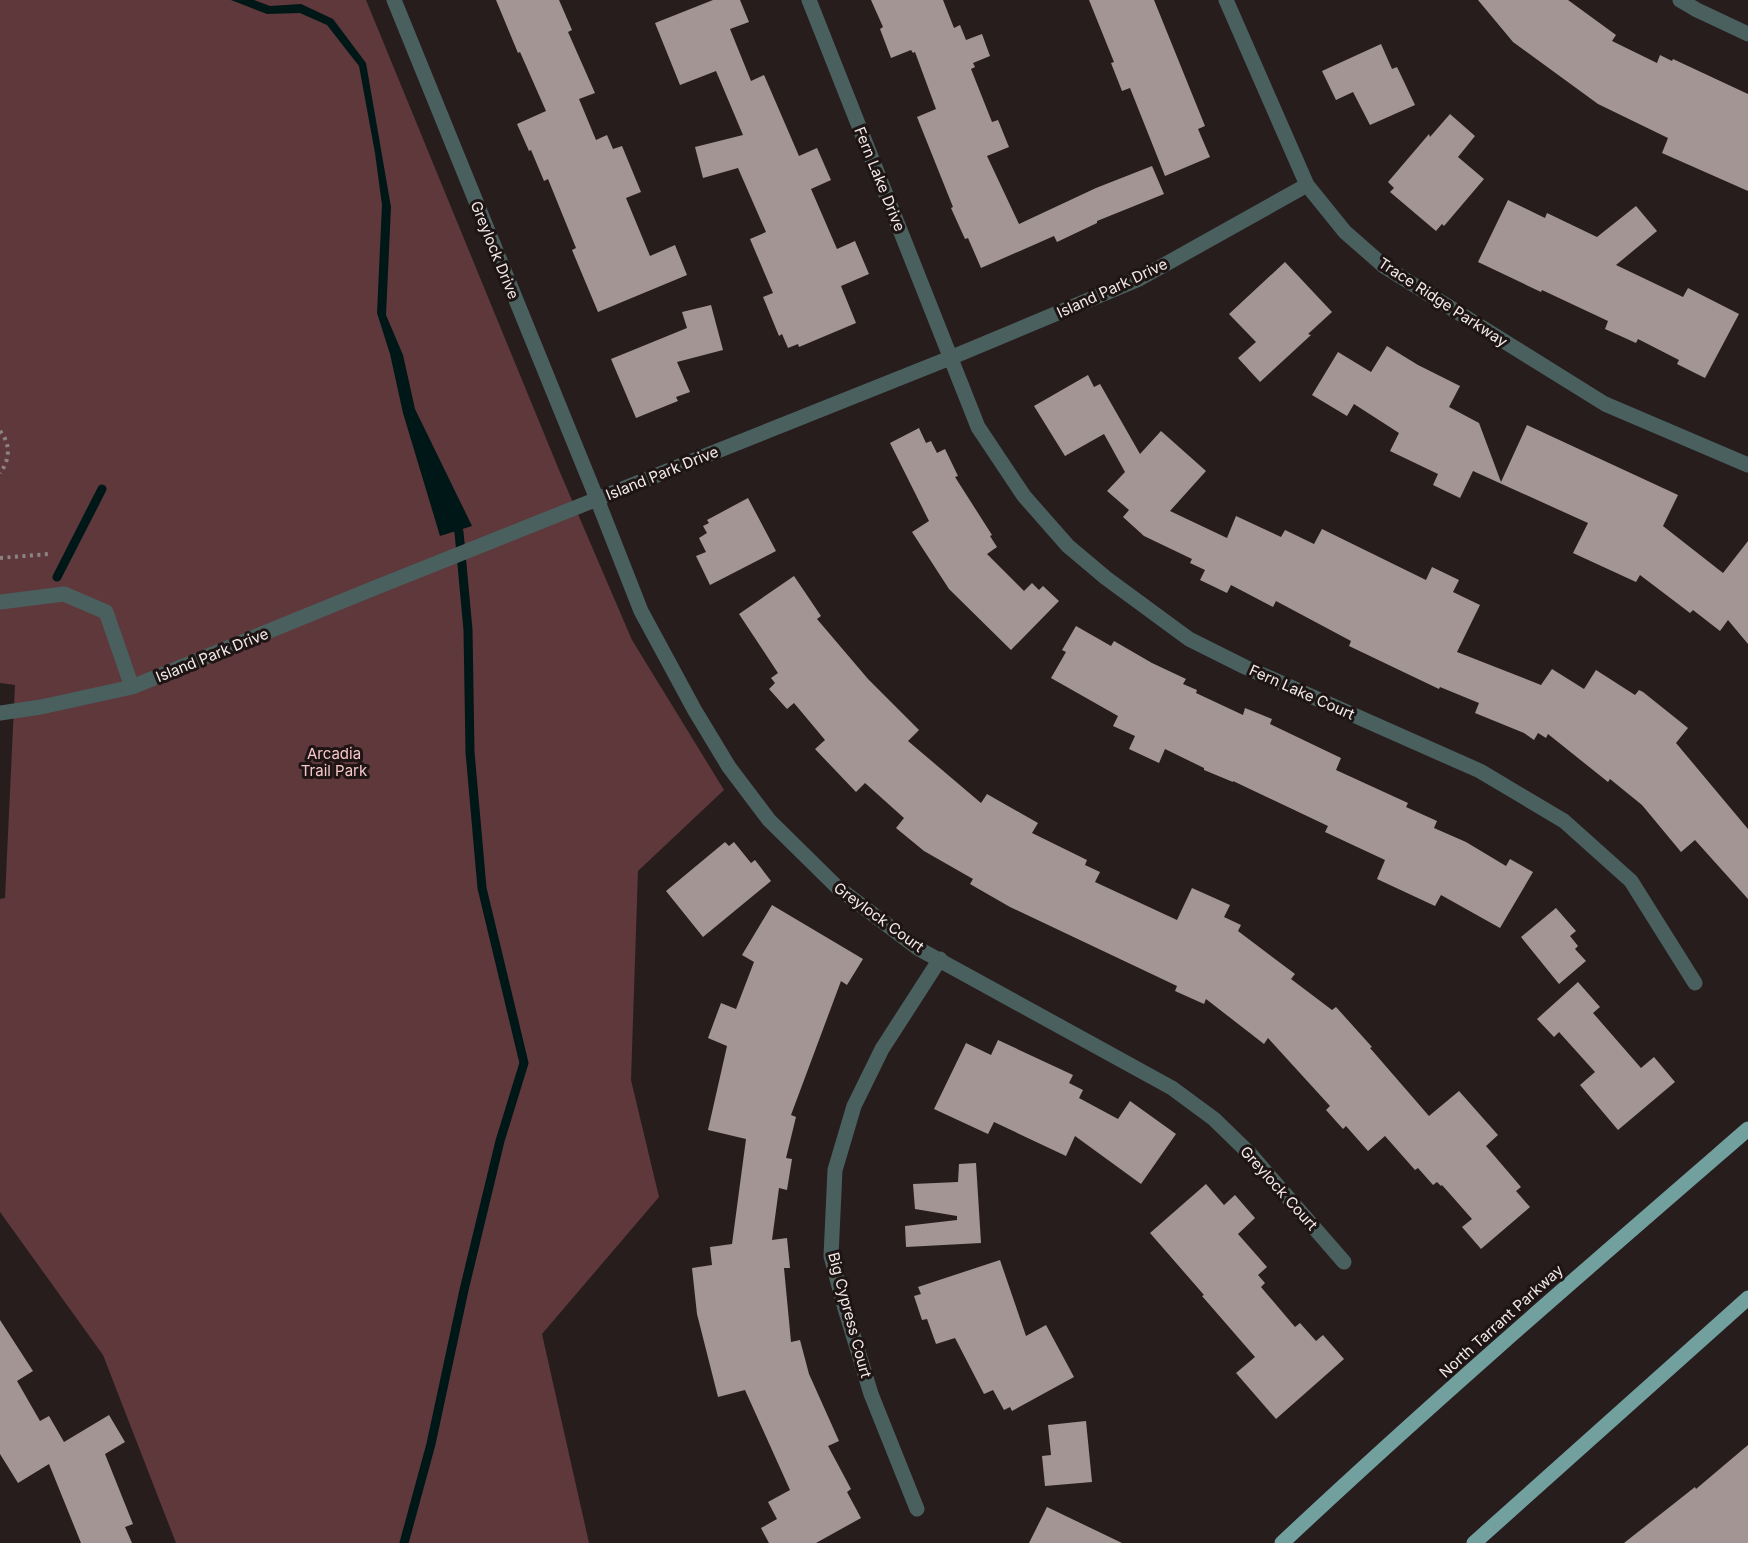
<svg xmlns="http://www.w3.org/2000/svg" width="1748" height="1543" viewBox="0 0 1748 1543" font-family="Inter,sans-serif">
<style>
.green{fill:#5e383a}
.water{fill:#001717}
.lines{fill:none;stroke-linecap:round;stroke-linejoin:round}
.stream{stroke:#001717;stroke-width:9}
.building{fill:#a49595}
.path{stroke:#8c8383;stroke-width:4;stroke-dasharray:3 4.5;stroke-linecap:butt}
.minor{stroke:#4a605f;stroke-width:15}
.major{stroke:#71a09f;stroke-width:15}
.labels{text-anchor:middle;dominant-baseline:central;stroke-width:6;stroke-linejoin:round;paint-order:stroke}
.street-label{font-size:15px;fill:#f2eaea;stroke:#1e1414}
.park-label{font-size:15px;fill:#f6c7c8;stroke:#1e1414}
</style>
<rect width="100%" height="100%" fill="#281d1d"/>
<path class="green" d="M0,0H366L559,470L632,640L724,790L638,871L631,1080L659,1197L542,1334L589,1543H176L103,1355L0,1212V899L5,898L15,685L0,683Z"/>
<path class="water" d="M231,0H254L270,6L301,4L333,19L366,63L391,207L386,315L403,355L415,409L472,526L440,536L403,413L390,354L377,313L382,205L375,153L359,66L327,25L300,13L267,14Z"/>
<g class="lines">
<path class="stream" d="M57,577L102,489
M404,1543L431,1444L464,1290L500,1141L524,1063L482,888L470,752L468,630L459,532L454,520"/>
</g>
<path class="building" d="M496,0H559L572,30L568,32L595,93L579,99L596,140L607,135L613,149L622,146L641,192L626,198L650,256L675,245L687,275L598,312L572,250L576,248L548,179L544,181L531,150L529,151L517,124L546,111L520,52L518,53Z
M713,0H740L749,22L730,29L751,81L764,75L799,156L817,148L831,180L811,189L837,249L855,241L869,274L841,286L856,323L799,347L798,344L788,348L782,334L779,336L763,297L773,293L750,239L766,232L738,168L703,178L695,147L743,135L716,71L680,85L655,23Z
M871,0H943L954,28L960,25L966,40L982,34L990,56L973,63L975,67L971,69L992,122L998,120L1009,147L987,156L1019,224L1096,188L1152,166L1164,194L1097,221V223L1057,242L1054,236L981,268L968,238L965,239L951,208L953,207L917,117L936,109L915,52L913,53L911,50L891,58L880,29L883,27Z
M1089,0H1154L1205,126L1198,129L1210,157L1165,176L1130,88L1122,91L1111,63L1114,62Z
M1478,0H1568L1616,35L1612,41L1657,63L1660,55L1672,61L1673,59L1748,94V191L1662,153L1668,138L1598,104L1513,42Z
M1381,44L1392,69L1397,67L1415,105L1370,125L1353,92L1336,100L1322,71Z
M1450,114L1475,136L1458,157L1484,179L1444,226L1442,224L1436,231L1390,192L1394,188L1388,182L1429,134L1430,137Z
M1508,200L1545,218L1547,213L1597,237L1636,206L1657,231L1616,265L1683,297L1688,288L1739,314L1705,378L1677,364L1679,360L1638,339L1636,343L1605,329L1608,321L1542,290L1541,292L1478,262Z
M1285,262L1332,312L1308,334L1311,335L1260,382L1238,358L1256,342L1229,314Z
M711,305L723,350L677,362L690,392L676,397L678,401L636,418L611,359L687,328L682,312Z
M1387,346L1418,365L1460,386L1449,407L1479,423L1501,482L1527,425L1678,495L1663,526L1723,573L1748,541V644L1728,620L1720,631L1693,610L1690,613L1640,575L1636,582L1573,553L1588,523L1473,471L1460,498L1433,485L1438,474L1390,451L1399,433L1354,404L1347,416L1312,395L1338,352L1371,372Z
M1088,375L1094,387L1100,384L1140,454L1161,431L1206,471L1170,511L1227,538L1236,516L1281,537L1285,530L1314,544L1322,529L1426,580L1432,567L1459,580L1453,592L1480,605L1457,652L1541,685L1552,669L1584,689L1596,670L1635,695L1639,690L1643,692L1688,728L1676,743L1748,829V899L1695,840L1681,852L1642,805L1610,779L1608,782L1548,734L1546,738L1538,733L1534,740L1524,733L1475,713L1479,703L1440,687L1439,689L1349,646L1351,641L1276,601L1273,607L1231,585L1227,593L1200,580L1205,570L1190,563L1192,559L1144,536L1123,517L1129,510L1107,491L1125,472L1104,434L1065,456L1034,406Z
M919,428L926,443L931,441L937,453L945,449L958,476L955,477L992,535L990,536L997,547L987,554L1024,591L1032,583L1039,590L1043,586L1059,601L1011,650L949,589L912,532L929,521L890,443Z
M748,498L776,551L710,585L696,556L706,552L699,538L707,533L703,526L709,523L707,520Z
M794,576L821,616L817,619L868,679L919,730L908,741L981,803L987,794L1038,823L1032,833L1087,860L1085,865L1100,872L1095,882L1177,920L1192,888L1230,905L1224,917L1241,925L1238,931L1295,974L1291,979L1332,1010L1336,1007L1372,1047L1370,1048L1429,1116L1459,1091L1498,1135L1486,1146L1521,1187L1516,1191L1530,1207L1481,1249L1462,1227L1472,1219L1442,1185L1441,1186L1437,1182L1433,1185L1418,1168L1415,1170L1385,1136L1368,1151L1346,1126L1343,1129L1326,1110L1330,1106L1268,1038L1264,1044L1206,999L1204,1004L1175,991L1177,986L1010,907L970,884L973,879L924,851L896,828L904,818L865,783L856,792L815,749L825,740L794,703L787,709L769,689L775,683L771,678L778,673L739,614Z
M1076,626L1111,646L1114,641L1152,663L1186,679L1183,684L1197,690L1196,693L1243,715L1245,708L1272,719L1270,724L1341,758L1336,770L1408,803L1406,807L1437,821L1434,828L1466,842L1506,866L1510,859L1533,872L1500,928L1441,895L1435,906L1377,879L1385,860L1325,832L1328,826L1233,781V782L1204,770V768L1165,749L1159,763L1129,749L1135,736L1113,726L1118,716L1051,678L1066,652L1062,650Z
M725,842L729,846L734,842L751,863L755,860L771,881L703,937L666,891Z
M772,905L863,959L847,985L841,981L791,1115L796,1117L786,1158L792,1159L787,1190L779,1188L772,1240L787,1238L790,1268H784L791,1342L800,1340L809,1374L839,1441L828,1446L851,1489L847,1492L861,1518L816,1543H769L761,1528L777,1519L768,1502L790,1490L745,1390L718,1397L697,1314L692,1268L712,1265L710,1247L732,1244L746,1139L708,1130L727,1046L708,1038L721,1003L736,1009L754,962L742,955Z
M1556,908L1576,931L1570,936L1578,946L1575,949L1586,961L1559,984L1521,937Z
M1578,982L1600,1007L1593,1013L1641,1068L1654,1057L1675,1082L1618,1130L1580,1085L1595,1072L1559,1032L1554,1037L1537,1019Z
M998,1040L1073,1075L1069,1083L1083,1090L1079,1098L1118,1119L1130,1101L1176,1134L1141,1184L1075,1136L1066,1156L994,1122L988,1134L934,1109L966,1043L991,1055Z
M976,1163L981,1243L906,1247L905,1226L957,1220V1216L915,1209L913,1184L958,1182L959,1164Z
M1206,1184L1224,1205L1235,1195L1255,1218L1238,1234L1267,1267L1258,1275L1265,1283L1261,1287L1295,1327L1300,1323L1316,1341L1323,1335L1344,1359L1276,1419L1236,1373L1255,1357L1202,1296L1204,1295L1150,1233Z
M1000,1260L1026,1336L1046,1325L1074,1377L1012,1411L1010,1407L1004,1410L993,1390L984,1394L955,1338L936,1344L927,1319L922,1320L914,1296L921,1294L918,1287Z
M0,1320L33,1371L17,1381L40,1421L49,1416L64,1442L109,1415L125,1442L105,1454L133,1524L125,1527L132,1543H81L49,1464L18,1483L0,1454Z
M1086,1421L1092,1482L1045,1486L1042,1456L1051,1455L1048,1425Z
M1748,1445V1543H1624L1695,1487L1696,1489Z
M1047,1507L1122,1543H1029Z"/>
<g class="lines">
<path class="path" d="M0,431C11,444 10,460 0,473
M0,558L48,554"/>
<path class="minor" d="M394,0L597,499L641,611L694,709L729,767L769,820L837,887L919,949L1172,1088L1214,1119L1251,1155L1344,1262
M809,0L978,427L1024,496L1068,546L1106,578L1189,639L1245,667L1480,771L1564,821L1631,881L1695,983
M1226,0L1307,185L1345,232L1385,267L1605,404L1748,465
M1680,0L1697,10L1748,34
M0,602L64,594L106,612L132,687
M0,713L41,707L132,687L372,589L950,358L1139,279L1307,185
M917,1509L871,1394L844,1305L831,1256L835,1170L854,1106L882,1049L940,959"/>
<path class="major" d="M1282,1543C1433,1401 1591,1265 1748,1129
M1474,1543L1748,1298"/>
</g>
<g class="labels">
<g class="street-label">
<text transform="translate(880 179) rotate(68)">Fern Lake Drive</text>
<text transform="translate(495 250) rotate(68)">Greylock Drive</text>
<text transform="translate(1112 288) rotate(-25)">Island Park Drive</text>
<text transform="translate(1443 302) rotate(33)">Trace Ridge Parkway</text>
<text transform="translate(662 473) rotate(-22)">Island Park Drive</text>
<text transform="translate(212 655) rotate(-22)">Island Park Drive</text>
<text transform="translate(1302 692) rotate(24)">Fern Lake Court</text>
<text transform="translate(879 917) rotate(36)">Greylock Court</text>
<text transform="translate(1279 1188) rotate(48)">Greylock Court</text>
<text transform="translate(850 1315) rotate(75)">Big Cypress Court</text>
<text transform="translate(1501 1321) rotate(-42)">North Tarrant Parkway</text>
</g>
<g class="park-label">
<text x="334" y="753">Arcadia<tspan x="334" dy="17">Trail Park</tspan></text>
</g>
</g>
</svg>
